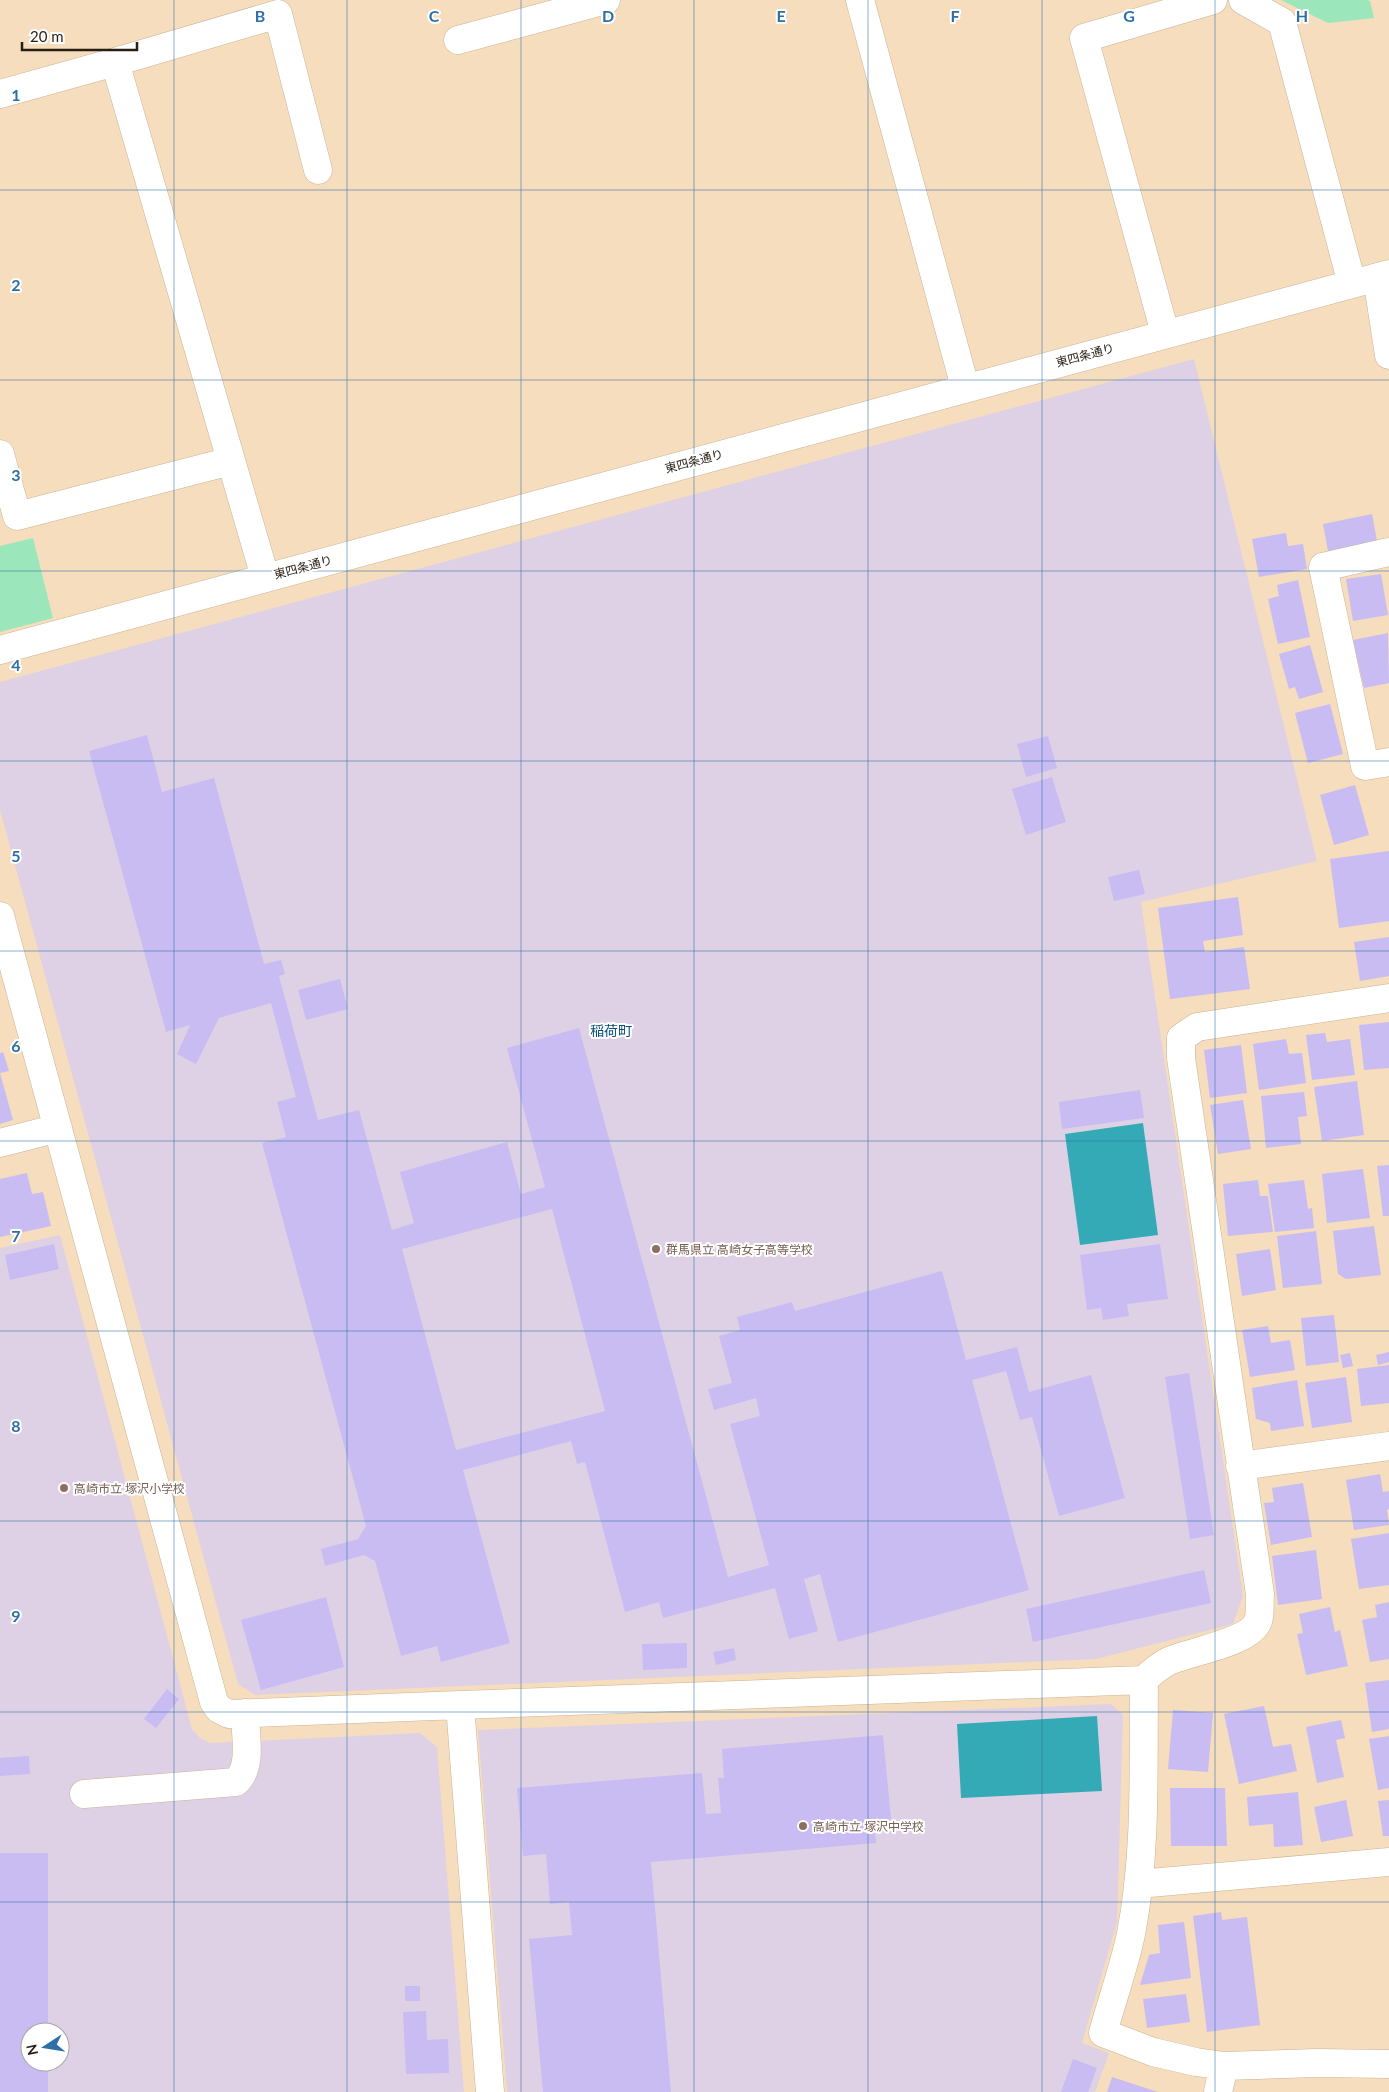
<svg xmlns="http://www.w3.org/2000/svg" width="1389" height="2092" viewBox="0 0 1389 2092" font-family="Lato,'Noto Sans JP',sans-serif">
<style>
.education{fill:#dfd1e5;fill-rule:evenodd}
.green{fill:#9be7bb}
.water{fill:#35aab7}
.building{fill:#c8bcf3;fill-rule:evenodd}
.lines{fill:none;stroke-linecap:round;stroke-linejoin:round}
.minor-casing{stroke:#cab395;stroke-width:29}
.minor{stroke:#fff;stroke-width:28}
.grid{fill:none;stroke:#2d70a6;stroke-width:1;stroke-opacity:0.55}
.education-dot{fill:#8d6e63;stroke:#fff;stroke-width:2}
.labels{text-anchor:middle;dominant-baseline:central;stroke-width:4;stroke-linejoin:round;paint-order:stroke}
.street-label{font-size:12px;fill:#281f14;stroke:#fff}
.education-label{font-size:12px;fill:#785e54;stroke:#fff;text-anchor:start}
.neighbourhood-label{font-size:14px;fill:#0a4e7d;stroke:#fff}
.grid-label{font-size:16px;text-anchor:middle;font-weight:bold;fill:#2d70a6;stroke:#fff;stroke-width:4;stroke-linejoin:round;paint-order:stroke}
</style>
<rect width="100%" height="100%" fill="#f5ddbe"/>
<path class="education" d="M1194,359L1317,861L1141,902L1243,1596L1233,1624L1096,1659L255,1695L238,1684L0,810V682Z
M60,1235L192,1729L200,1738L210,1743L420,1733L437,1747L464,2092H0V1248ZM30,2032H60V2062H30Z
M1111,1704L1123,1715L1117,1922L1082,2043L1109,2053L1095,2092H507L478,1730Z"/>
<path class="green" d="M1281,0H1366L1370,1L1374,18L1328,23Z
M33,538L53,618L0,632V546Z"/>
<path class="water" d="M1143,1123L1158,1235L1080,1245L1065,1134Z
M1097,1716L1102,1791L961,1798L957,1724Z"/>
<path class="building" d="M1372,514L1377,541L1328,551L1323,524Z
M1286,533L1288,546L1303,544L1307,569L1259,577L1252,539Z
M1381,574L1388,615L1353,621L1346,579Z
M1298,580L1310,637L1278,644L1268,599L1279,596L1277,585Z
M1388,633L1389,683L1364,688L1353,640Z
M1310,645L1323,692L1299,699L1295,687L1289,689L1279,654Z
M1330,704L1343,754L1308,763L1295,713Z
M147,735L162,792L214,778L264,964L281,960L285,974L279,976L318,1120L359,1110L392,1230L414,1223L400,1172L507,1142L521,1194L545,1187L507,1048L579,1028L728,1577L769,1565L730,1424L760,1416L756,1398L714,1410L708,1389L732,1383L719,1336L740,1330L737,1317L792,1302L795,1311L942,1271L966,1360L1017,1347L1029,1392L1091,1375L1125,1498L1059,1516L1032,1417L1020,1420L1006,1371L972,1380L1029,1590L838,1642L820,1574L804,1579L818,1631L789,1639L775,1588L663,1618L659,1602L625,1612L585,1462L577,1464L571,1441L463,1470L510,1643L441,1662L437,1646L401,1656L375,1561L364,1555L325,1566L321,1549L358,1539L366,1526L262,1143L286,1137L277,1102L296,1097L271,1003L219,1018L196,1064L177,1054L190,1025L166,1032L89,751ZM552,1209L605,1411L456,1450L402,1249Z
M1048,736L1057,768L1026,777L1017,744Z
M1052,777L1066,822L1026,835L1012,789Z
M1355,785L1369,835L1334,845L1320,795Z
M1389,851V921L1339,928L1330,859Z
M1139,870L1145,894L1114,901L1108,877Z
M1238,897L1243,935L1203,941L1205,952L1244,947L1250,989L1170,999L1158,908Z
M1389,937V976L1360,981L1354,942Z
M340,979L348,1009L306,1020L298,990Z
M1389,1022V1068L1364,1070L1359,1025Z
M1325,1033L1327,1042L1350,1039L1355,1075L1312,1080L1306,1035Z
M1286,1039L1289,1054L1302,1053L1306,1083L1259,1090L1253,1044Z
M1241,1045L1247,1093L1210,1098L1204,1050Z
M3,1052L9,1071L0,1073L13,1120L0,1124V1053Z
M1357,1081L1364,1135L1322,1141L1314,1087Z
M1140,1090L1144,1118L1062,1129L1059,1102Z
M1304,1092L1307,1116L1298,1117L1301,1144L1266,1148L1261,1096Z
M1243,1100L1251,1149L1218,1154L1210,1105Z
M1389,1165V1216H1383L1377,1166Z
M1363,1169L1370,1218L1327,1223L1322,1174Z
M27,1173L32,1194L43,1192L51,1226L0,1237V1179Z
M1258,1180L1260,1196H1268L1273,1232L1228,1236L1223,1184Z
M1304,1180L1308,1209L1312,1208L1314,1228L1275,1232L1268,1184Z
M1374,1226L1381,1275L1346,1279L1338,1274L1333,1231Z
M1316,1231L1322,1284L1283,1288L1277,1236Z
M54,1244L59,1269L10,1280L5,1255Z
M1160,1244L1168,1299L1127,1304L1129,1316L1103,1320L1101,1308L1087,1310L1080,1255Z
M1270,1249L1276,1290L1242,1296L1236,1254Z
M1334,1315L1339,1362L1306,1366L1301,1318Z
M1268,1326L1271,1343L1290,1340L1295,1370L1250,1377L1242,1330Z
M1389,1352V1362L1378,1365L1376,1355Z
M1350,1353L1353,1366L1343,1368L1340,1355Z
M1389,1365V1403L1361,1406L1357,1369Z
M1189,1373L1214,1535L1190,1539L1165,1377Z
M1346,1377L1352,1422L1312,1428L1305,1383Z
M1297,1380L1304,1426L1271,1431L1270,1423L1256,1419L1252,1388Z
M1380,1474L1383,1492L1389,1491V1509L1387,1510L1389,1525L1354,1530L1346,1480Z
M1303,1483L1312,1537L1271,1545L1264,1503L1274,1502L1272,1488Z
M1389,1533V1585L1359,1589L1351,1539Z
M1316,1550L1322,1599L1278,1605L1272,1556Z
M1204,1570L1211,1603L1033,1642L1026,1609Z
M326,1597L344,1667L261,1690L241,1620Z
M1389,1602V1659L1370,1662L1362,1620L1377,1617L1375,1605Z
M1330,1607L1335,1632L1340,1630L1348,1666L1306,1675L1297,1634L1303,1633L1299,1614Z
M687,1643V1668L643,1670L642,1644Z
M734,1648L736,1660L716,1665L713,1652Z
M1389,1680V1729L1372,1732L1365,1683Z
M167,1689L179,1699L156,1728L144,1719Z
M1264,1706L1273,1747L1291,1744L1297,1771L1239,1784L1224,1714Z
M1173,1710L1213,1713L1208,1772L1168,1769Z
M1341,1720L1345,1738L1336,1740L1344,1777L1317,1783L1306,1727Z
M883,1735L891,1819L874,1821L876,1843L651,1862L671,2092H543L529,1939L572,1935L569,1902L550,1904L546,1854L523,1856L517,1788L702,1773L706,1814L721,1813L718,1778H724L722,1749Z
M1389,1736V1788L1378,1790L1369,1739Z
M29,1756L30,1774L0,1776V1758Z
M1170,1788H1225L1227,1846H1171Z
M1298,1792L1303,1845L1274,1847L1273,1824L1249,1826L1247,1797Z
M1346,1800L1353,1836L1321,1842L1314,1807Z
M1389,1800V1836H1383L1378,1801Z
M0,1853H48V2032H30V2062H48V2092H0Z
M1221,1912L1222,1920L1247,1917L1260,2025L1207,2032L1193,1916Z
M1184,1922L1191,1978L1140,1985L1149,1955L1160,1953L1158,1925Z
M405,1986H420V2001H405Z
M1186,1994L1190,2022L1147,2028L1143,1999Z
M426,2011L427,2040L448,2039L449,2073L406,2074L403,2012Z
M1073,2059L1097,2068L1088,2092H1061Z
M1112,2077L1158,2092H1107Z"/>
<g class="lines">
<defs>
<path id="minor" d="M860,0L965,387
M1243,0L1282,22L1352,284
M458,40L606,0
M115,62L278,14L318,170
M0,94L115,62L265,577
M1377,277L1389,355
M1165,333L1084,38L1213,0
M0,454L17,516L231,461
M1389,552L1323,567L1365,766L1389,762
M0,650L1389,274
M0,916L214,1702L219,1709L229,1714L460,1705L490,2092
M0,1143L58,1128
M1240,1466L1389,1446
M1144,1680C1143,1765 1147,1851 1131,1934C1124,1967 1112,2000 1103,2033L1153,2052L1196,2062L1224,2066L1317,2063L1389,2064
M460,1705L1144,1680C1152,1672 1159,1666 1169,1661C1189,1652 1251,1642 1258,1621C1261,1613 1259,1602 1260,1594L1181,1058V1038L1197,1027L1389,998
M84,1794L236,1782C253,1766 245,1735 245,1713
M1138,1884L1389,1862
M1218,2092L1224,2066"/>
</defs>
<use href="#minor" class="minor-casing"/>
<use href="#minor" class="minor"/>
</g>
<path class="grid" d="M174,0V2092M347,0V2092M521,0V2092M694,0V2092M868,0V2092M1042,0V2092M1215,0V2092M0,190H1389M0,380H1389M0,571H1389M0,761H1389M0,951H1389M0,1141H1389M0,1331H1389M0,1521H1389M0,1712H1389M0,1902H1389"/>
<g class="education-dot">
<circle cx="656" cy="1249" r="5"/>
<circle cx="64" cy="1488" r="5"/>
<circle cx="803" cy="1826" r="5"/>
</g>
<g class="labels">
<g class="street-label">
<text transform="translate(1085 355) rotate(-15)">東四条通り</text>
<text transform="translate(694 461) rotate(-15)">東四条通り</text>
<text transform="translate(303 567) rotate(-15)">東四条通り</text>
</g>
<g class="education-label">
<text x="666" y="1249">群馬県立 高崎女子高等学校</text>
<text x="74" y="1488">高崎市立 塚沢小学校</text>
<text x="813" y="1826">高崎市立 塚沢中学校</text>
</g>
<g class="neighbourhood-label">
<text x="611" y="1030">稲荷町</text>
</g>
</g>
<g class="grid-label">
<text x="260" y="22">B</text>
<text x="434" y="22">C</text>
<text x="608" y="22">D</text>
<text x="781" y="22">E</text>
<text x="955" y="22">F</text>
<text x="1129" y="22">G</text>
<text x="1302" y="22">H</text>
<text x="16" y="101">1</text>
<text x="16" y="291">2</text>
<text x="16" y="481">3</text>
<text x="16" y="671">4</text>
<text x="16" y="862">5</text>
<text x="16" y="1052">6</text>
<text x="16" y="1242">7</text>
<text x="16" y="1432">8</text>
<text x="16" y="1622">9</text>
</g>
<g transform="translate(45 2047) rotate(258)"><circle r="24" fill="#ffffff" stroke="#a9a5a1"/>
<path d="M0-4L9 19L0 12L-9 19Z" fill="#2d70a6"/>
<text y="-8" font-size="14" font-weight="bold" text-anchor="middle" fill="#281f14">N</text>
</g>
<path d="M22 42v8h115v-8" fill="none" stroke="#281f14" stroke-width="2.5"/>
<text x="30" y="42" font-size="15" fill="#281f14" stroke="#ffffff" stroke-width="4" paint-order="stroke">20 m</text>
</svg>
